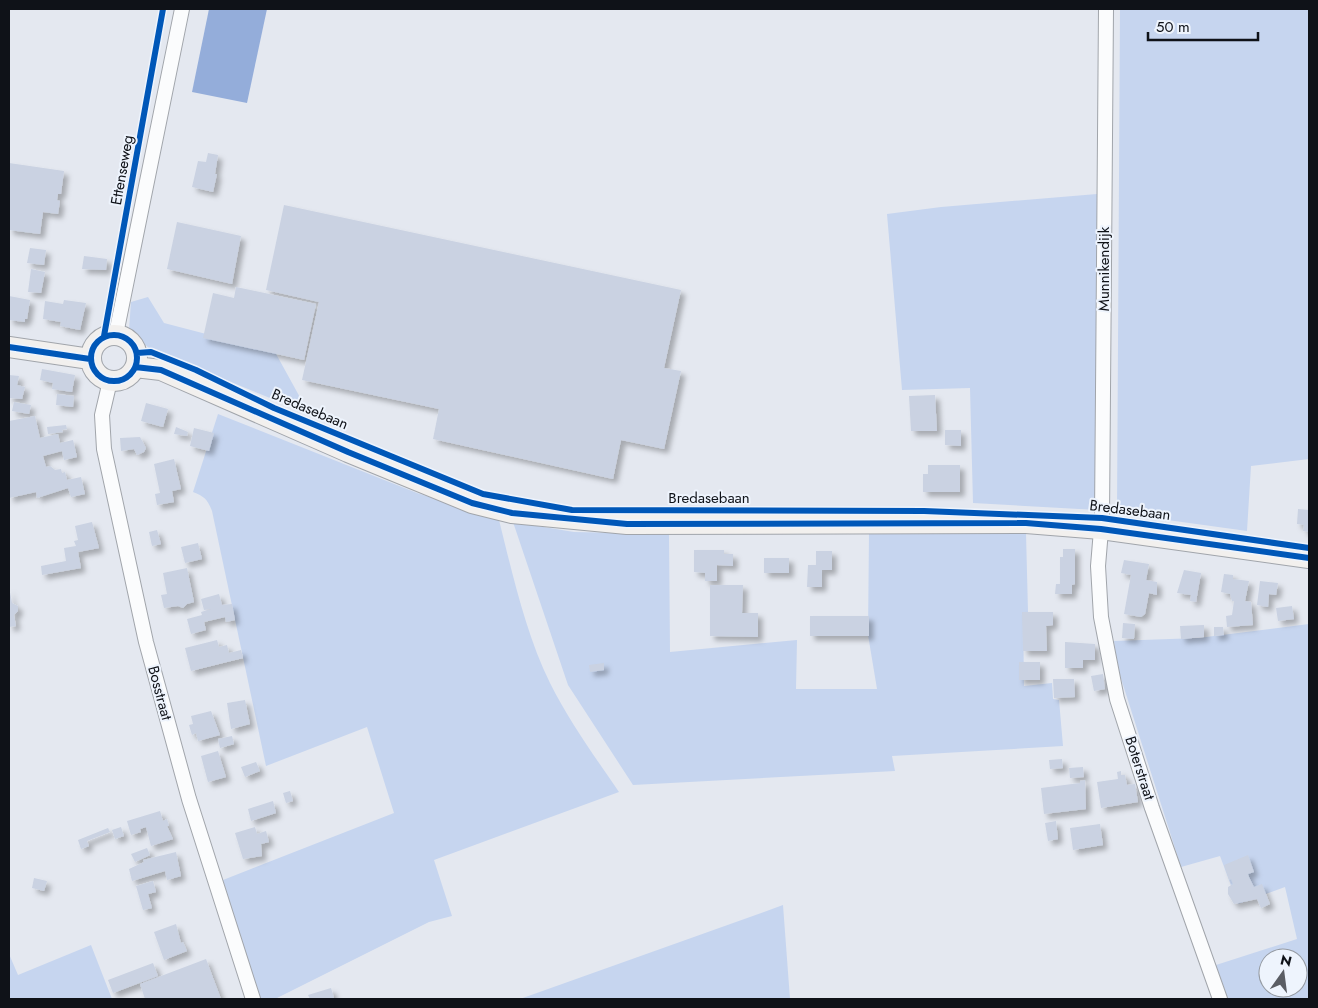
<svg xmlns="http://www.w3.org/2000/svg" width="1318" height="1008" viewBox="0 0 1318 1008" font-family="Jost,sans-serif">
<style>
.green{fill:#c6d5ef;fill-rule:evenodd}
.water{fill:#94adda}
.building{fill:#cad2e2;filter:url(#shadow)}
.lines{fill:none;stroke-linecap:round;stroke-linejoin:round}
.street-casing{stroke:#a1a5ab;stroke-width:16}
.secondary-casing{stroke:#a1a5ab;stroke-width:22}
.street{stroke:#fbfcfd;stroke-width:14}
.secondary{stroke:#f2f0ee;stroke-width:20}
.cycleway-casing{stroke:#eef4fd;stroke-width:9}
.cycleway{stroke:#0057b8;stroke-width:6}
.labels{text-anchor:middle;dominant-baseline:central;stroke-width:4;stroke-linejoin:round;paint-order:stroke}
.street-label{font-size:15px;fill:#0f1218;stroke:#eef4fd}
</style>
<defs>
<filter id="shadow"><feDropShadow dx="4.5" dy="4.5" stdDeviation="2.5" flood-color="#0004"/></filter>
</defs>
<rect width="100%" height="100%" fill="#e4e8f0"/>
<path class="green" d="M1120,9H1309V459L1251,466L1247,531L1117,513Z
M1097,194V510L973,503L970,388L902,390L887,214L941,207Z
M148,297L164,323L275,352L302,401L304,412L150,349L129,330L131,302Z
M218,414L417,493L499,520C512,572 526,635 550,683C569,721 595,757 619,792L434,860L452,916L429,922L275,999H259L223,880L394,813L367,727L266,766L212,511C208,500 204,496 193,492Z
M513,522L574,532L669,534L670,652L797,640L796,689H877L868,635L869,533H1026L1028,612L1023,613L1024,686L1052,683L1053,699L1059,700L1063,746L892,756L895,771L633,785L568,685Z
M1309,624V999H1228L1216,965L1297,939L1285,887L1238,904L1220,856L1181,867L1118,669L1114,641L1198,638ZM1268,958H1298V988H1268Z
M783,905L790,999H520L764,912Z
M91,945L112,999H9V954L18,975Z"/>
<path class="water" d="M209,9H267L247,103L192,92Z"/>
<path class="building" d="M208,153L218,155L215,174H217L213,192L192,187L198,161L206,162Z
M9,163L64,171L61,194H58L57,200L60,201L58,214L43,212L40,234L9,230Z
M284,205L681,290L664,368L681,371L664,449L621,440L613,479L433,439L439,409L302,380L319,302L266,290Z
M177,222L241,236L232,284L167,269Z
M30,248L46,250L44,265L27,263Z
M84,256L107,259L106,270L82,269Z
M31,269L45,272L41,293L28,292Z
M236,287L316,304L304,360L203,338L213,293L234,298Z
M9,296L30,300L27,319H25V322L9,320Z
M64,300L86,303L80,330L60,326L61,322L43,319L45,301L63,304Z
M42,369L75,375L72,392L52,389L53,383L40,380Z
M9,375L19,376L17,385L25,387L22,399L9,398Z
M57,394L74,396L73,407L56,405Z
M935,395L937,431H911L909,396Z
M14,402L31,405L29,414L12,411Z
M146,403L168,409L163,427L141,421Z
M35,416L40,438L58,434L60,443L73,440L77,457L64,460L62,451L43,456L46,467L50,466L55,470L61,469L62,473L65,472L67,480L81,477L85,494L71,497L68,488L37,498L36,492L9,498V421Z
M66,425L67,429L62,430L63,432L48,434L47,427Z
M176,427L188,432L187,436L174,434Z
M194,428L214,433L209,451L190,446Z
M945,430H961V446L945,445Z
M140,437L146,448L144,452L137,455L134,449L121,451L120,438Z
M174,459L181,489L172,491L174,502L157,505L155,494L160,493L154,464Z
M928,465H960V492H923V474H928Z
M1298,509L1309,510V532L1303,531L1304,525L1297,524Z
M92,522L99,548L78,552L81,568L42,575L41,566L66,561L64,548L76,546L74,541L78,540L75,526Z
M157,530L161,544L152,546L149,532Z
M198,543L202,559L185,563L181,547Z
M1063,549H1075V584L1072,585V594H1055L1056,584H1060V557H1063Z
M694,550H724V554H733V566L717,565V581H705V573L694,572Z
M816,551H832V570H822V587H807L808,565H816Z
M764,558H789V573H764Z
M1124,560L1149,564L1146,580L1157,582V595L1149,593L1145,614L1141,617L1124,614L1131,575L1121,573Z
M187,568L194,602L187,604L183,608L178,606L164,608L161,595L167,594L163,573Z
M1184,570L1201,573L1196,602L1190,601L1191,595L1177,593Z
M1224,574L1233,575V579L1249,581L1245,601L1251,602L1253,625L1227,627L1226,616L1232,615L1234,601H1232L1230,594L1221,592Z
M1260,581L1278,583L1276,595L1269,594L1268,607L1257,605Z
M710,585H743L742,613H758V637L710,636Z
M9,587L12,603L18,606V611L14,615L16,626L9,627Z
M219,594L222,605L232,604L235,620L226,622L225,617L204,622L206,630L191,634L187,619L202,615L201,612L211,609L204,610L201,599Z
M1292,606L1294,619L1278,621L1276,608Z
M1022,612H1053V625L1046,626L1047,651H1023Z
M810,616H869V636H810Z
M1123,623L1135,624L1134,639L1122,638Z
M1204,625V637L1181,639L1180,626Z
M1214,627H1223L1224,635L1214,636Z
M217,640L219,647L227,645L229,653L241,650L243,658L191,671L185,648Z
M1065,642L1095,644V660H1083V668H1065Z
M1019,662H1040V680H1019Z
M604,663V670L590,672L589,665Z
M1103,674L1105,689L1094,691L1091,676Z
M1053,679H1074L1075,697L1054,698Z
M245,700L250,724L231,729L227,703Z
M211,711L220,735L198,741L196,733L192,735L189,725L193,724L191,716Z
M232,736L234,744L220,748L218,739Z
M218,751L226,777L208,782L201,756Z
M1062,759L1063,768L1050,769L1049,760Z
M256,762L260,771L245,777L241,767Z
M1083,767L1084,777L1070,778L1069,768Z
M1121,771V775H1125L1127,785L1135,784L1138,802L1101,808L1097,782L1118,779L1117,772Z
M1085,780L1086,809L1044,814L1041,788L1080,783V781Z
M290,791L293,801L286,803L283,793Z
M273,801L276,813L251,821L248,809Z
M160,811L163,821L167,819L169,826H167L173,839L151,846L146,827L140,829L141,832L131,835L127,821Z
M1056,821L1058,839L1048,841L1045,823Z
M1100,824L1103,845L1073,850L1070,828Z
M121,827L124,836L115,839L112,830Z
M255,827L257,834L266,831L269,842L261,844L262,856L243,859L235,833Z
M108,828L110,832L87,841L89,846L81,849L78,840Z
M147,848L150,855L135,862L131,854Z
M176,852L181,876L167,880L165,871L132,881L129,869L144,862L143,860Z
M1248,855L1254,872L1248,874L1249,877L1254,887L1262,884L1270,904L1261,908L1257,899L1234,904L1228,894V887L1233,884L1231,879L1229,880L1224,865Z
M34,878L47,881L44,891L32,888Z
M153,881L156,892L148,894L152,908L143,910L136,886Z
M176,924L181,943L183,942L187,951L164,960L154,932Z
M206,959L221,999H145L140,984Z
M153,963L158,976L113,993L108,980Z
M331,988L334,998L310,999L308,995Z"/>
<g class="lines">
<defs>
<path id="street" d="M1106,9L1102,518L1098,566L1101,617L1117,699L1152,808L1220,999
M116,334L182,9
M110,381L102,415L104,449L146,642L189,799L253,999"/>
<path id="secondary" d="M91 358a23 23 0 1 1 46 0a23 23 0 1 1-46 0Z
M9,347L90,359
M135,367L161,370L348,452L472,503L512,513L627,524L1026,523L1101,529L1309,558"/>
</defs>
<use href="#street" class="street-casing"/>
<use href="#secondary" class="secondary-casing"/>
<use href="#street" class="street"/>
<use href="#secondary" class="secondary"/>
<defs>
<path id="cycleway" d="M91 358a23 23 0 1 1 46 0a23 23 0 1 1-46 0Z
M104,336L163,9
M9,347L90,359
M137,353L151,352L196,370L274,408L483,494L572,510L924,511L1102,518L1309,548
M135,367L161,370L348,452L472,503L512,513L627,524L1026,523L1101,529L1309,558"/>
</defs>
<use href="#cycleway" class="cycleway-casing"/>
<use href="#cycleway" class="cycleway"/>
</g>
<g class="labels">
<g class="street-label">
<text transform="translate(122 170) rotate(-80)">Ettenseweg</text>
<text transform="translate(1104 269) rotate(-90)">Munnikendijk</text>
<text transform="translate(310 409) rotate(23)">Bredasebaan</text>
<text x="709" y="498">Bredasebaan</text>
<text transform="translate(1130 510) rotate(7)">Bredasebaan</text>
<text transform="translate(160 693) rotate(75)">Bosstraat</text>
<text transform="translate(1140 768) rotate(72)">Boterstraat</text>
</g>
</g>
<rect width="1318" height="1008" fill="none" stroke="#0f1218" stroke-width="20"/>
<g transform="translate(1283 973) rotate(14)"><circle r="24" fill="#eef4fd" stroke="#959aa1"/>
<path d="M0-4L9 19L0 12L-9 19Z" fill="#5a5d64"/>
<text y="-8" font-size="14" font-weight="bold" text-anchor="middle" fill="#0f1218">N</text>
</g>
<path d="M1148 32v8h110v-8" fill="none" stroke="#0f1218" stroke-width="2.5"/>
<text x="1156" y="32" font-size="15" fill="#0f1218" stroke="#eef4fd" stroke-width="4" paint-order="stroke">50 m</text>
</svg>
